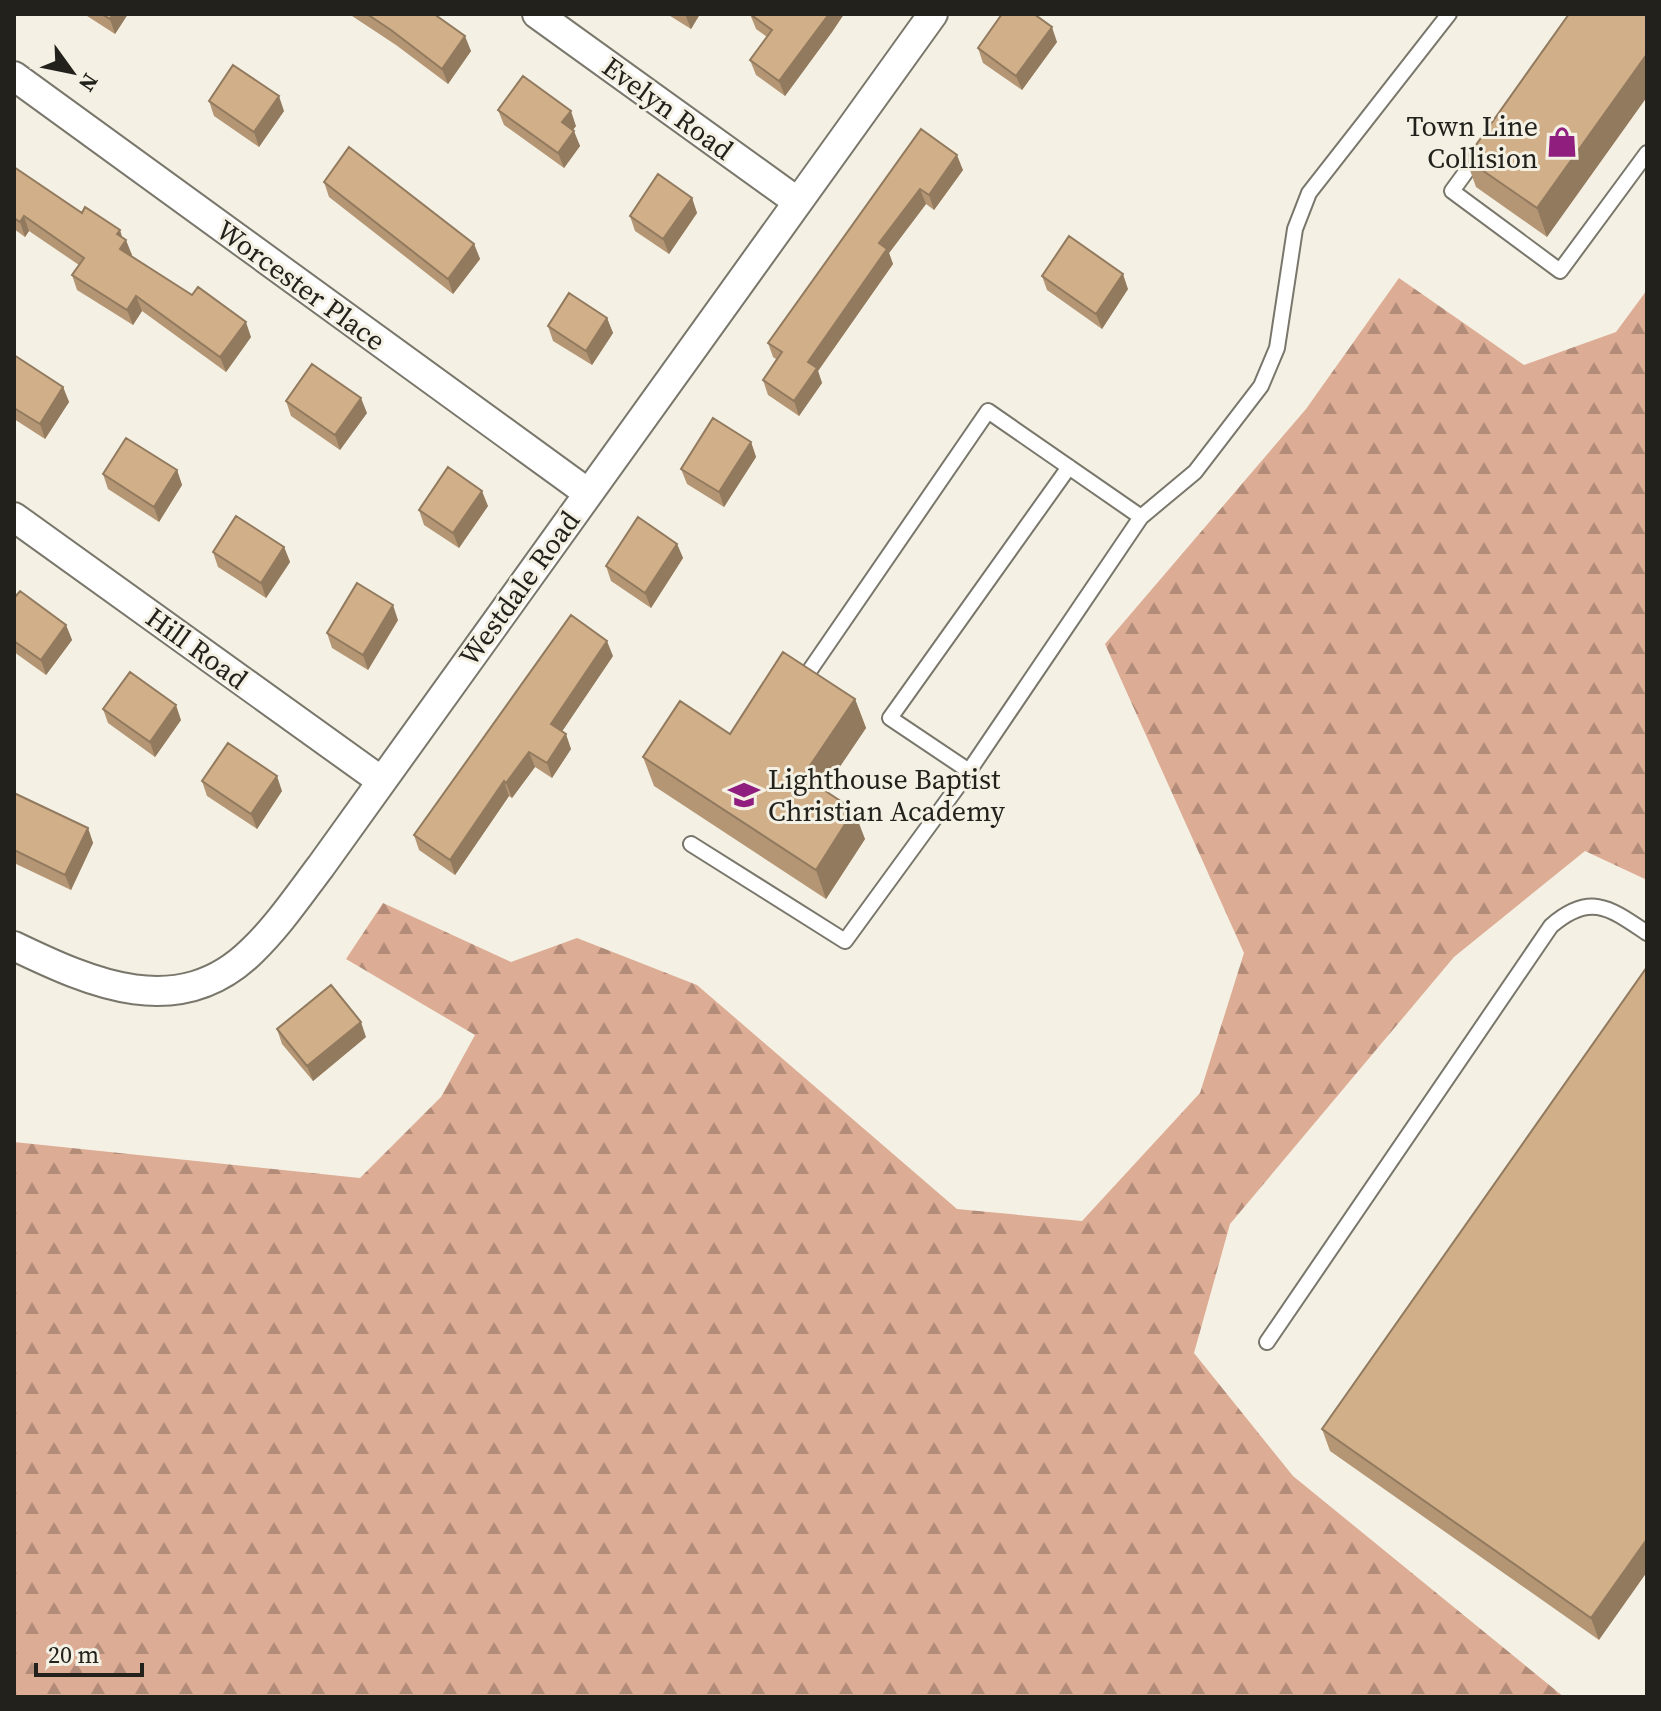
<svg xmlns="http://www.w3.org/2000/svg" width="1661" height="1711" viewBox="0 0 1661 1711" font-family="'Source Serif 4',serif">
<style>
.forest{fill:url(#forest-firs)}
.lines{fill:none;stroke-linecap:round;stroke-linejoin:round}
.lane-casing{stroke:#79766b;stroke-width:18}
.street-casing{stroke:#79766b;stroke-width:32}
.lane{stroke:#fff;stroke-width:14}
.street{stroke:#fff;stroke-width:28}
.wall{fill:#b49675}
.shaded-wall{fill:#927a5f}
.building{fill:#d1af88;stroke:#927a5f;stroke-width:2}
.labels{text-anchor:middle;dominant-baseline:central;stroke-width:6;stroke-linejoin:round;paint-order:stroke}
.street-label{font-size:28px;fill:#22211c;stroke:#f4f1e4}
.poi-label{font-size:28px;fill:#22211c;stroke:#f4f1e4;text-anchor:end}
</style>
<defs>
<pattern id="forest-firs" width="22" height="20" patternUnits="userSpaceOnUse" patternTransform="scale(2)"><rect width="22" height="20" fill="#ddac95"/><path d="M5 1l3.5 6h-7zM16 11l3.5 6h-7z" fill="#b38c79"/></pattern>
</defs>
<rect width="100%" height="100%" fill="#f4f1e4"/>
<path class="forest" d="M1399,278L1524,365L1616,332L1647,290V880L1585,851L1454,957L1230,1224L1194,1353L1293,1476L1564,1697H14V1142L360,1178L441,1097L475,1035L346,959L383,903L511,962L577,938L697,985L957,1209L1082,1221L1200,1093L1244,953L1105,644L1306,409Z"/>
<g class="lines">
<defs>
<path id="lane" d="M1479,154L1452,191L1560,271L1647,153
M810,670L988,411L1141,517
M969,771L890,718L1069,467
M691,844L845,941L969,771L1141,517L1195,472L1261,386L1277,348L1295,229L1309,193L1449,14
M1267,1342L1551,926C1590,892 1610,908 1647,933"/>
<path id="street" d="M537,14L798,202
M14,76L588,493
M14,517L380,780
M14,946C91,983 179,1023 252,951C278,926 299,895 321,866L933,14"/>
</defs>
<use href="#lane" class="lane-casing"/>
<use href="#street" class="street-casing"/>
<use href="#lane" class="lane"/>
<use href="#street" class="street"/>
</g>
<path class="wall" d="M84,14H128L115,34Z
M349,14H434L471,51L448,84L396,45Z
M667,14H700L691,29Z
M750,14H844L832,32L785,96L756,75L750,60L767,37L756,29Z
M1569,14L1547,237L1476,187L1466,159Z
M1057,42L1022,90L983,63L978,48Z
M209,101L284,111L259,147L214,116Z
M498,110L576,126L573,130L580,146L564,168L504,125Z
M921,129L963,170L934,210L926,204L889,253L893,264L818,371L822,383L799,416L768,395L763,380L776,359L773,357L768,343Z
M14,167L82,213L122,237L132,255L131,256L251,337L226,372L142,311L133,325L77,290L72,275L79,265L29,231L25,237L14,229Z
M324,182L474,244L480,259L453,294L329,197Z
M692,198L697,213L669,254L635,231L630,216Z
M1042,276L1128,289L1102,329L1047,290Z
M607,318L613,333L592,365L553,341L548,326Z
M14,355L63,387L69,402L45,439L14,419Z
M286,401L367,413L340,450L291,416Z
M751,442L756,457L724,507L687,484L681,469Z
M177,470L182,485L159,522L108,489L103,474Z
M488,506L459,548L424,525L419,510Z
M677,544L683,558L651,608L611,581L606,566Z
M284,547L290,562L266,598L218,567L213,552Z
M14,598L66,625L72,640L46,675L14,652Z
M398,620L368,670L332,648L327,633Z
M613,656L562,731L571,749L552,778L535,767L512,798L509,796L455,875L419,850L414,835Z
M855,699L866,728L824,790L865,839L826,899L654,786L643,757Z
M103,709L181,720L155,757L108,723Z
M202,781L282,791L257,829L207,796Z
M14,794L88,828L93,843L71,890L14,863Z
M1647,967L1599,1640L1330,1451L1322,1429Z
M277,1029L366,1037L313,1081L282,1044Z"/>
<path class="shaded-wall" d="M113,14H128L115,34L110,19Z
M685,14H700L691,29Z
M829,14H844L832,32L785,96L779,81Z
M1052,27L1057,42L1022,90L1016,76Z
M465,36L471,51L448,84L442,69Z
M1647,54V97L1547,237L1537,208Z
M279,96L284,111L259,147L254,132Z
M571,111L576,126L567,137L562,122Z
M574,131L580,146L564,168L558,153Z
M957,155L963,170L934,210L929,195Z
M920,189L926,204L889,253L893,264L818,371L822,383L799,416L794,401L808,362L879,243Z
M692,198L697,213L669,254L663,239Z
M24,216L29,231L25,237L20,222Z
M120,230L124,243L126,240L132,255L126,264L120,249L117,234Z
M474,244L480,259L453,294L448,279Z
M1123,274L1128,289L1102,329L1096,314Z
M136,296L142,311L133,325L127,310Z
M607,318L613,333L592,365L586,351Z
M246,322L251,337L226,372L220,357Z
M63,387L69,402L45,439L40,424Z
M361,398L367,413L340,450L335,435Z
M751,442L756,457L724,507L719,492Z
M177,470L182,485L159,522L154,507Z
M482,491L488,506L459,548L453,533Z
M677,544L683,558L651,608L645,593Z
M284,547L290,562L266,598L261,583Z
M393,605L398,620L368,670L363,655Z
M66,625L72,640L46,675L41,660Z
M607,641L613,656L557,739L551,724Z
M855,699L866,728L814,805L803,776Z
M176,705L181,720L155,757L150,742Z
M566,734L571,749L552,778L547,763Z
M529,752L535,767L512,798L506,783Z
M277,776L282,791L257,829L251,814Z
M504,781L509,796L455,875L450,860Z
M854,810L865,839L826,899L816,870Z
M88,828L93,843L71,890L65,875Z
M361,1022L366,1037L313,1081L307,1066Z
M1647,1539V1572L1599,1640L1591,1618Z"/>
<path class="building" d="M102,14H113L110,19Z
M367,14H434L465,36L442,69L391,30Z
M750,14H829L779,81L750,60L772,30Z
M1002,14H1034L1052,27L1016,76L978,48Z
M1569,14H1647V54L1537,208L1466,159Z
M233,65L279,96L254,132L209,101Z
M523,76L571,111L562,122L574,131L558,153L498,110Z
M921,129L957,155L929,195L920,189L879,243L887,249L808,362L817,368L794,401L763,380L782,352L768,343Z
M349,147L474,244L448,279L324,182Z
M14,167L82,213L85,207L120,230L117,234L126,240L120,249L192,295L198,287L246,322L220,357L136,296L127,310L72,275L84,258L24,216L20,222L14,218Z
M658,174L692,198L663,239L630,216Z
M1069,236L1123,274L1096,314L1042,276Z
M569,293L607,318L586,351L548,326Z
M14,355L63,387L40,424L14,408Z
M312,364L361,398L335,435L286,401Z
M713,418L751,442L719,492L681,469Z
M126,438L177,470L154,507L103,474Z
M448,467L482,491L453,533L419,510Z
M236,516L284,547L261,583L213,552Z
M638,517L677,544L645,593L606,566Z
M357,583L393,605L363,655L327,633Z
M20,591L66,625L41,660L14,641V598Z
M571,615L607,641L551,724L566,734L547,763L529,752L506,783L504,781L450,860L414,835Z
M783,652L855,699L803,776L854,810L816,870L643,757L680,701L730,734Z
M130,672L176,705L150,742L103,709Z
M228,743L277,776L251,814L202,781Z
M14,793L88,828L65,875L14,850Z
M1647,967V1539L1591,1618L1322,1429Z
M331,985L361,1022L307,1066L277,1029Z"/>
<defs>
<symbol id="shop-bare" viewBox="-9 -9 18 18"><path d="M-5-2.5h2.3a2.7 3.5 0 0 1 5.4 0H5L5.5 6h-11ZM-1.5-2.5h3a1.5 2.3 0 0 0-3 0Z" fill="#8f1e7f" stroke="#f4f1e4" stroke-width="2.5" paint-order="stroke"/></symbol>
<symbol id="school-bare" viewBox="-9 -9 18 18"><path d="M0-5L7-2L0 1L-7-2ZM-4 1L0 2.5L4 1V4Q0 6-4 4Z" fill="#8f1e7f" stroke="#f4f1e4" stroke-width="2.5" paint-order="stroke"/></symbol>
</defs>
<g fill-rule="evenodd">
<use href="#shop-bare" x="1540" y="120" width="44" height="44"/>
<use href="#school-bare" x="722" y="773" width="44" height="44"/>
</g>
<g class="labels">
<g class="street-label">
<text transform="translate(668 108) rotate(36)">Evelyn Road</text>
<text transform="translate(301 285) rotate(36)">Worcester Place</text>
<text transform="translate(519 588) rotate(-54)">Westdale Road</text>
<text transform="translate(197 648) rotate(36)">Hill Road</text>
</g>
<g class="poi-label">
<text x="1538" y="126">Town Line<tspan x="1538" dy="32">Collision</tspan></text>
<text x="768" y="779" text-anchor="start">Lighthouse Baptist<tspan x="768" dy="32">Christian Academy</tspan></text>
</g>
</g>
<rect width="1661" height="1711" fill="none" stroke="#22211c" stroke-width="32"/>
<g transform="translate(72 72) rotate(123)" stroke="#f4f1e4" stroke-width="6" paint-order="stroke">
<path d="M0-6L14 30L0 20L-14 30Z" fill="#22211c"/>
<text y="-12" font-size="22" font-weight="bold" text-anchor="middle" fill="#22211c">N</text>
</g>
<path d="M36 1663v12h106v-12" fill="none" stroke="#22211c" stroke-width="4"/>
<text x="48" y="1663" font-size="24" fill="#22211c" stroke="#f4f1e4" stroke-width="6" paint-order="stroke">20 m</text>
</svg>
